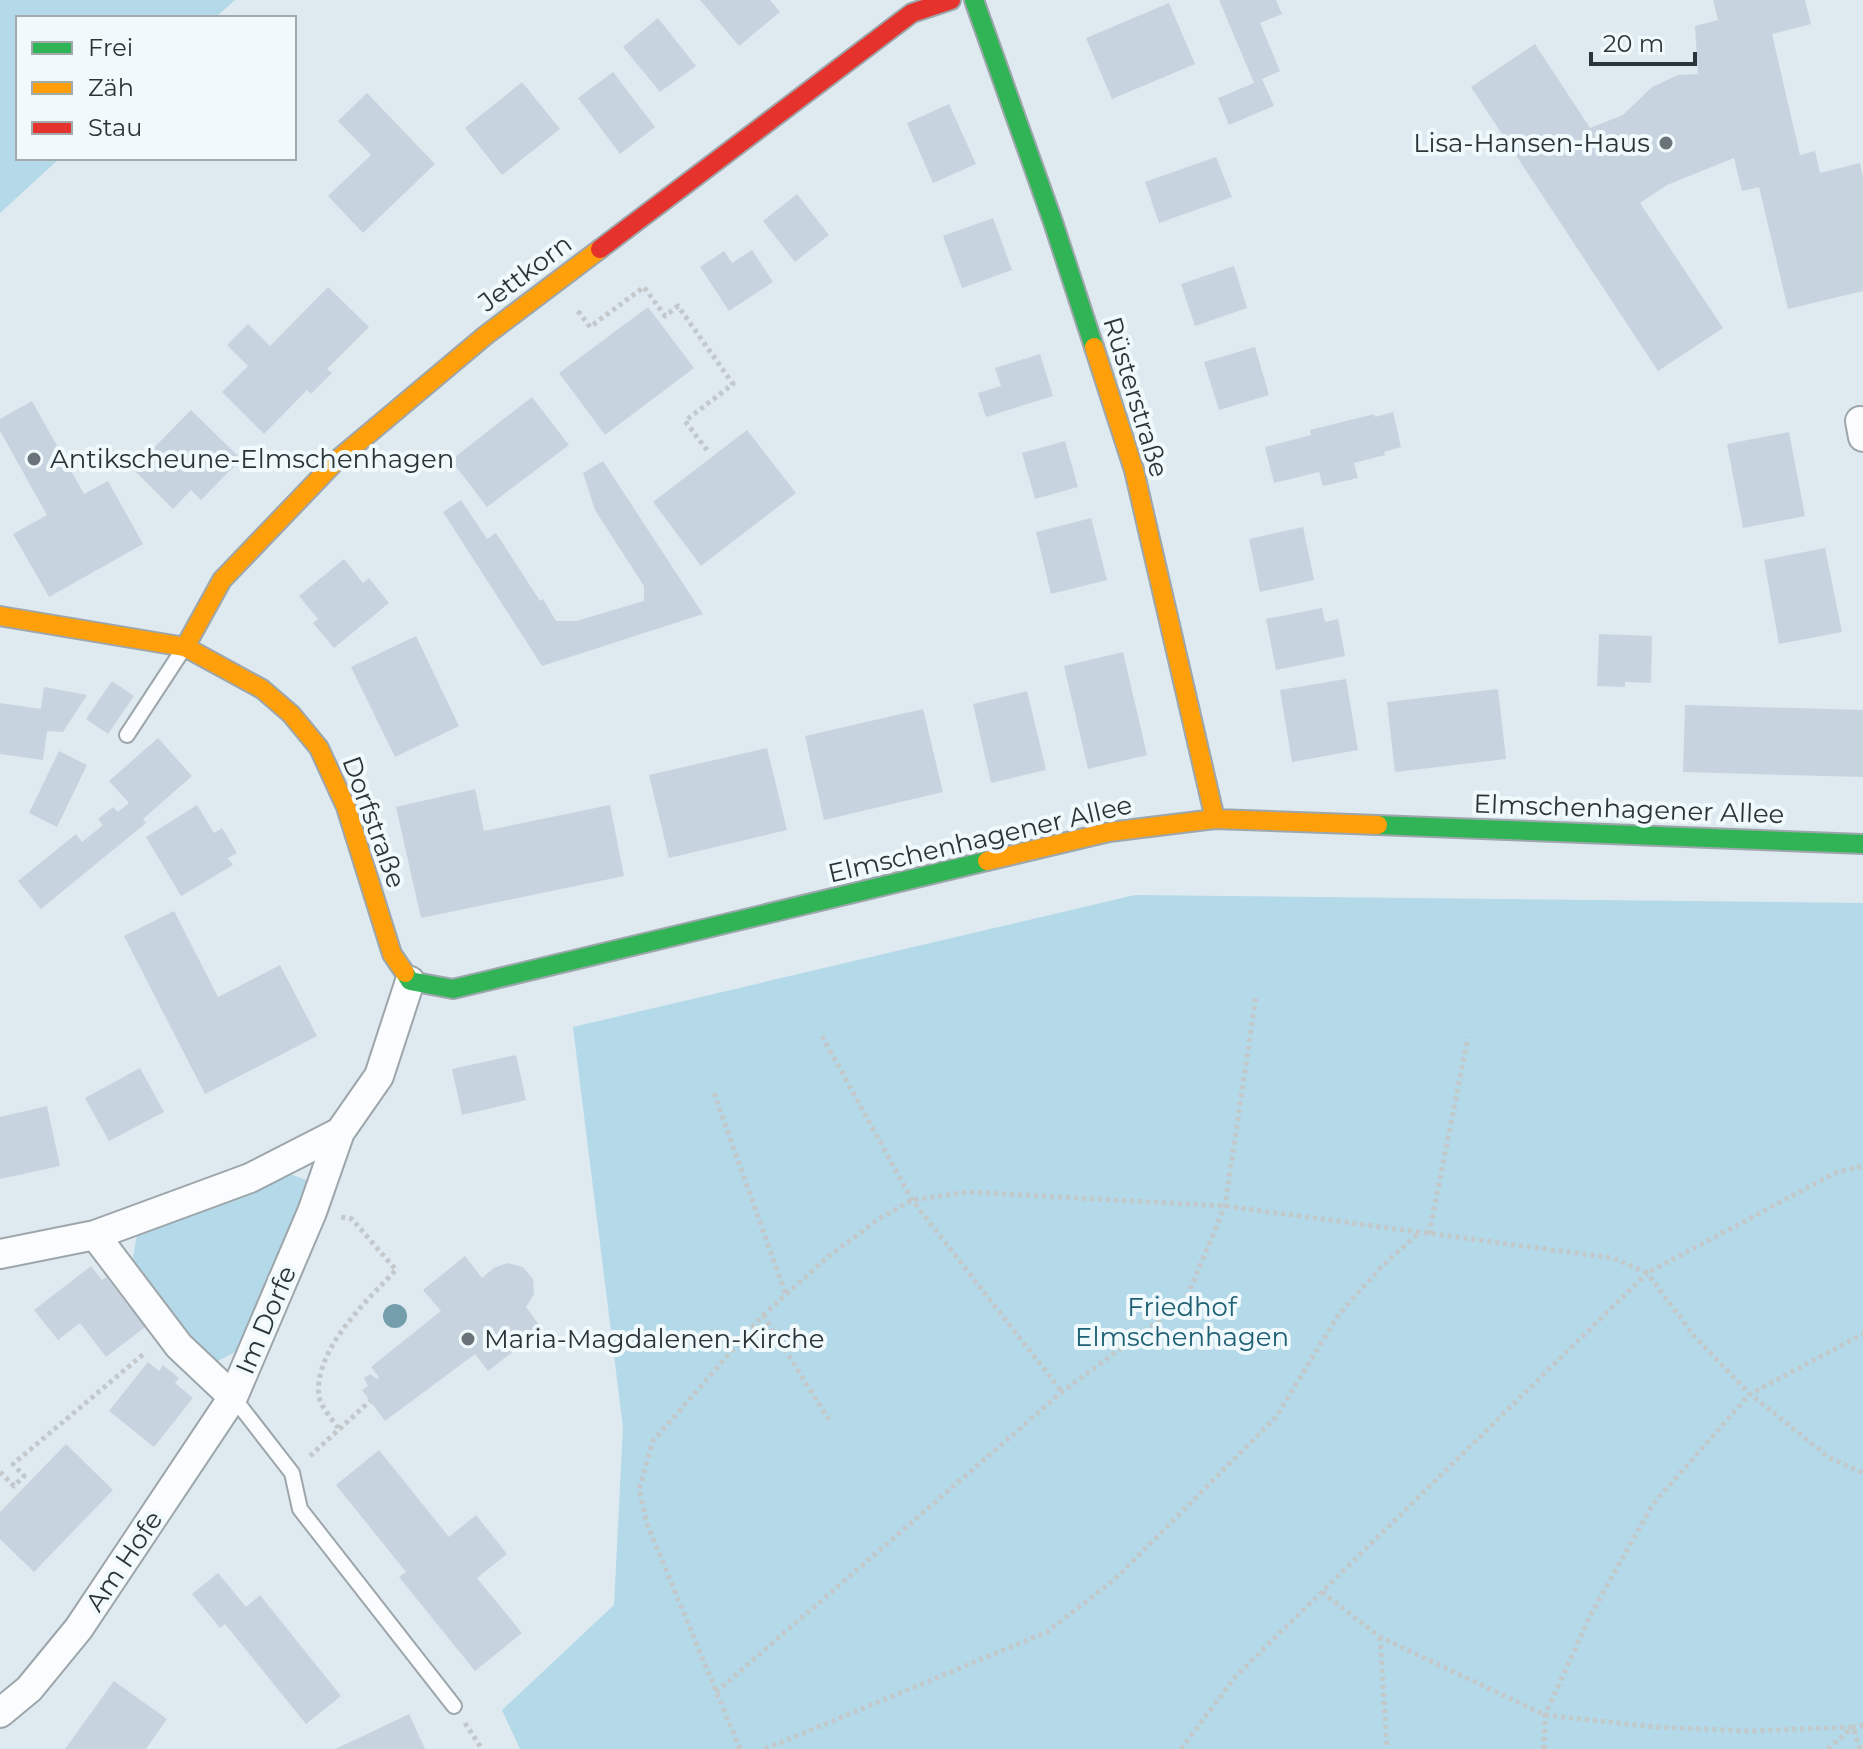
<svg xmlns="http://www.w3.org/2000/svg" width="1863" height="1749" viewBox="0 0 1863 1749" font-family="Montserrat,sans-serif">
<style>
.green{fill:#b4d9e8}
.building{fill:#c7d4df}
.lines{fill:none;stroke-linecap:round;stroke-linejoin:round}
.lane-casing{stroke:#9da6ab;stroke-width:18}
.street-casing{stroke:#9da6ab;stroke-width:32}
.fast-casing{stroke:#9da6ab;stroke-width:22}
.slow-casing{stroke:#9da6ab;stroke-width:22}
.jam-casing{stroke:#9da6ab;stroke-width:22}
.path{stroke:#c3c9cb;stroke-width:5;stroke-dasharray:4 4;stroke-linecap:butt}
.lane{stroke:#fafcfd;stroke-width:14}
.street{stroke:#fafcfd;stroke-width:28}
.fast{stroke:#30b455;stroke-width:18}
.slow{stroke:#ff9f0a;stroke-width:18}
.jam{stroke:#e5322d;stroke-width:18}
.tree{fill:#749eab}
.poi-dot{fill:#6a7478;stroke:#f0f9fc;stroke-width:3}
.labels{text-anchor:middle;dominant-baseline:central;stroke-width:8;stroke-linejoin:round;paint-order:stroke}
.poi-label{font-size:26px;fill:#2b3438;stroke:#f0f9fc;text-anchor:start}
.street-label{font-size:26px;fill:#2b3438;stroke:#f0f9fc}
.park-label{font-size:26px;fill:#1d5f73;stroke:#f0f9fc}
</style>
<rect width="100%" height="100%" fill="#deeaf0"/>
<path class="green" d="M0,0H235L215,18H18V158H60L0,213Z
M1135,895L1863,903V1749H520L502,1710L614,1605L623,1427L573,1027Z
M287,1173L309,1181L239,1350L212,1364L132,1263L138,1229Z"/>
<path class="building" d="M700,0H770L780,12L739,46Z
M1219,0H1276L1282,14L1260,23L1280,71L1262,79L1274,106L1229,125L1218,98L1254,83Z
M1713,0H1805L1811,24L1772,34L1800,155L1815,151L1820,173L1860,163L1863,177V291L1788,309L1759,187L1742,191L1734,158L1667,185L1640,203L1723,328L1658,371L1471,87L1535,44L1590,128L1623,115L1652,87L1678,75L1698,74L1695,26L1718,20Z
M1169,3L1195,64L1112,99L1086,38Z
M658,18L696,66L660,92L623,47Z
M613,72L655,127L620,154L578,98Z
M522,82L560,129L502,175L465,128Z
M367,93L435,164L363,233L328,196L371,155L338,121Z
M949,104L976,164L933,183L907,123Z
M1216,157L1232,197L1159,223L1145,182Z
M797,194L829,235L795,262L763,221Z
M993,218L1012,270L962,288L943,236Z
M752,250L773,282L729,311L700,267L724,251L732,263Z
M1234,266L1247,308L1195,326L1181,284Z
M328,287L369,327L327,369L332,373L311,394L307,390L264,434L222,392L248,366L227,345L248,324L270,346Z
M648,307L694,368L605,435L559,373Z
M1255,347L1269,395L1219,410L1204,362Z
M1040,354L1053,396L986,417L978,393L1001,386L995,368Z
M532,397L569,445L487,507L451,460Z
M32,401L84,494L108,481L143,544L49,597L13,534L47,515L0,431V419Z
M191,410L241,459L201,500L191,490L173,509L133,469Z
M1393,412L1401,447L1384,452L1385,455L1354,463L1358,478L1323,486L1319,472L1274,483L1265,447L1311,435L1310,430L1374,414L1375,417Z
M747,430L796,493L701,566L653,502Z
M1789,432L1805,516L1743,528L1727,444Z
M1065,441L1078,487L1035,499L1022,453Z
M603,461L703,614L542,666L443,512L461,500L487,539L496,533L540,601L543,599L556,621H576L644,601V586L595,510L583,473Z
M1091,518L1107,580L1051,594L1036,532Z
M1303,527L1314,580L1260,592L1249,539Z
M1825,548L1842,632L1779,644L1764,560Z
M344,559L363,583L369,578L389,603L334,648L313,623L318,619L299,596Z
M1322,608L1325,622L1338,619L1345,656L1276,670L1266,619Z
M1599,634L1652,636L1651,683L1625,682V687L1597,686Z
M416,636L459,726L395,757L351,667Z
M1123,652L1147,755L1088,769L1064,666Z
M1346,679L1358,750L1292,762L1280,690Z
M112,681L134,696L108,734L86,719Z
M44,687L87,695L63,732L47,731L43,760L0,754V703L41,709Z
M1498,689L1506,759L1395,772L1387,702Z
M1027,691L1046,770L991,783L973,704Z
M1685,705L1863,710V777L1683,772Z
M923,709L943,792L824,820L805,736Z
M158,738L192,776L143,819L146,823L41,909L18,881L76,834L82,842L103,825L98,819L113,807L118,812L129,803L109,781Z
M767,748L787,830L669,858L649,775Z
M59,751L87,765L57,827L29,813Z
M475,789L484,831L610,805L624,876L421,918L396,807Z
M197,805L214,833L222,828L237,853L228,858L233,865L181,896L146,837Z
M174,911L218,997L280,965L317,1036L205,1094L124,936Z
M516,1055L526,1100L462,1115L452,1069Z
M140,1068L164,1112L109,1141L85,1098Z
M47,1106L60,1166L0,1179V1117Z
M465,1256L482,1278L494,1268L507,1263L523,1267L533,1279L534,1294L526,1307L542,1329L488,1371L475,1354L385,1421L362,1390L368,1386L364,1378L370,1374L377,1379L379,1377L371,1367L441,1311L423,1290Z
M91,1266L102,1280L106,1277L145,1327L106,1357L80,1323L58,1340L34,1310Z
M148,1362L159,1371L163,1365L179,1378L175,1383L193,1398L154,1447L109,1411Z
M66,1444L113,1490L34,1572L0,1539V1512Z
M379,1450L449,1537L476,1515L507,1554L477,1578L522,1633L475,1671L399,1577L406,1572L336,1485Z
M218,1573L246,1607L260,1595L341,1696L306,1724L225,1624L220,1628L192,1594Z
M114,1681L167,1719L146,1749H65Z
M409,1714L425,1749H335L363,1736Z"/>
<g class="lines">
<defs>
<path id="lane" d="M127,735L182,651
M233,1397L292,1473L300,1509L454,1706"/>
<path id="street" d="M1860,421L1863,437
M95,1235L179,1346L233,1397L312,1212L340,1132
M0,1254L95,1235L250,1178L340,1132L379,1076L410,981
M0,1713L29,1689L79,1628L233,1397"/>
<path id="fast" d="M974,0L1053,222L1094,347
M1378,825L1863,844
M405,973L410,981L453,989L987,861"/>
<path id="slow" d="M1094,347L1134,470L1215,819
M0,616L185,647L262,689L291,714L319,748L346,807L392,954L405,973
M185,647L222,580L336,461L486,335L600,249
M987,861L1109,832L1215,819L1378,825"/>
<path id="jam" d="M600,249L912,13L951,0"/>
</defs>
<use href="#lane" class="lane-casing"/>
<use href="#street" class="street-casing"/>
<use href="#fast" class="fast-casing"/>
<use href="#slow" class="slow-casing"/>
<use href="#jam" class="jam-casing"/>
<path class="path" d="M578,311L590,327L644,287L665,316L678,306L733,384L685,421L707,450
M822,1036L912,1200L1062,1392
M714,1093L786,1295
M1429,1234L1468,1037
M763,1315L831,1423
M338,1428C333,1420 320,1406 319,1396C313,1351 367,1300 396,1270L352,1219L341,1217
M310,1456L370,1401
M0,1472L14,1486L24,1476L13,1464L146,1352
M1322,1592L1380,1637L1545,1715L1655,1727L1749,1731L1853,1727L1860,1749
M1380,1637L1387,1749
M716,1692L1062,1392L1185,1301L1225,1206L1256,996
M465,1723L482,1749
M740,1749L647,1524L639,1489L653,1441L763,1315L829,1256L879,1219L912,1200L968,1192L1225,1206L1613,1258L1647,1273L1837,1172L1863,1166
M765,1749L1047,1632L1115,1579L1276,1417L1339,1314L1383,1265L1419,1233
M1181,1749L1236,1676L1647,1273L1695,1337L1750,1394L1830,1458L1863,1473
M1544,1749L1545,1715L1591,1614L1653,1504L1750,1394L1863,1334
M1828,1749L1853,1727L1863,1725"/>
<use href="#lane" class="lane"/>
<use href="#street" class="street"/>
<use href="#fast" class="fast"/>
<use href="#slow" class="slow"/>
<use href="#jam" class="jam"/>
</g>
<circle class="tree" cx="395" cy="1316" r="12"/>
<g class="poi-dot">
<circle cx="1666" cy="143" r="8"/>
<circle cx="34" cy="459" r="8"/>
<circle cx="468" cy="1339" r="8"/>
</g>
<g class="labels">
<g class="poi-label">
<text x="1650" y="143" text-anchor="end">Lisa-Hansen-Haus</text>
<text x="50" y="459">Antikscheune-Elmschenhagen</text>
<text x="484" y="1339">Maria-Magdalenen-Kirche</text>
</g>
<g class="street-label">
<text transform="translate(525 273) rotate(-37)">Jettkorn</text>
<text transform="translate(1136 397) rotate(73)">Rüsterstraße</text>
<text transform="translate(1629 809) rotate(2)">Elmschenhagener Allee</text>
<text transform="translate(374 822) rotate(70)">Dorfstraße</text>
<text transform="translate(980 839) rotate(-13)">Elmschenhagener Allee</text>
<text transform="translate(266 1320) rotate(-67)">Im Dorfe</text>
<text transform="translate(124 1561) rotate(-56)">Am Hofe</text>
</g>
<g class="park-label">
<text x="1182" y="1307">Friedhof<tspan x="1182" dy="30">Elmschenhagen</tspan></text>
</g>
</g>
<rect x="16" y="16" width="280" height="144" fill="#f0f9fc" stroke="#a1aaae" stroke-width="2"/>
<rect x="32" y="42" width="40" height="12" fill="#30b455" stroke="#a1aaae" stroke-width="2"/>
<text x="88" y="56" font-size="24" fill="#2b3438">Frei</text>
<rect x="32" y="82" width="40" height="12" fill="#ff9f0a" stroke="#a1aaae" stroke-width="2"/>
<text x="88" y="96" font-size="24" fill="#2b3438">Zäh</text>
<rect x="32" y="122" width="40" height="12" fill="#e5322d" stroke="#a1aaae" stroke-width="2"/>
<text x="88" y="136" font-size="24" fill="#2b3438">Stau</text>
<path d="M1591 52v12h104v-12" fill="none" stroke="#2b3438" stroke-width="4"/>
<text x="1603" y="52" font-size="24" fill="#2b3438" stroke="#f0f9fc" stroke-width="6" paint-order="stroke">20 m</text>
</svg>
